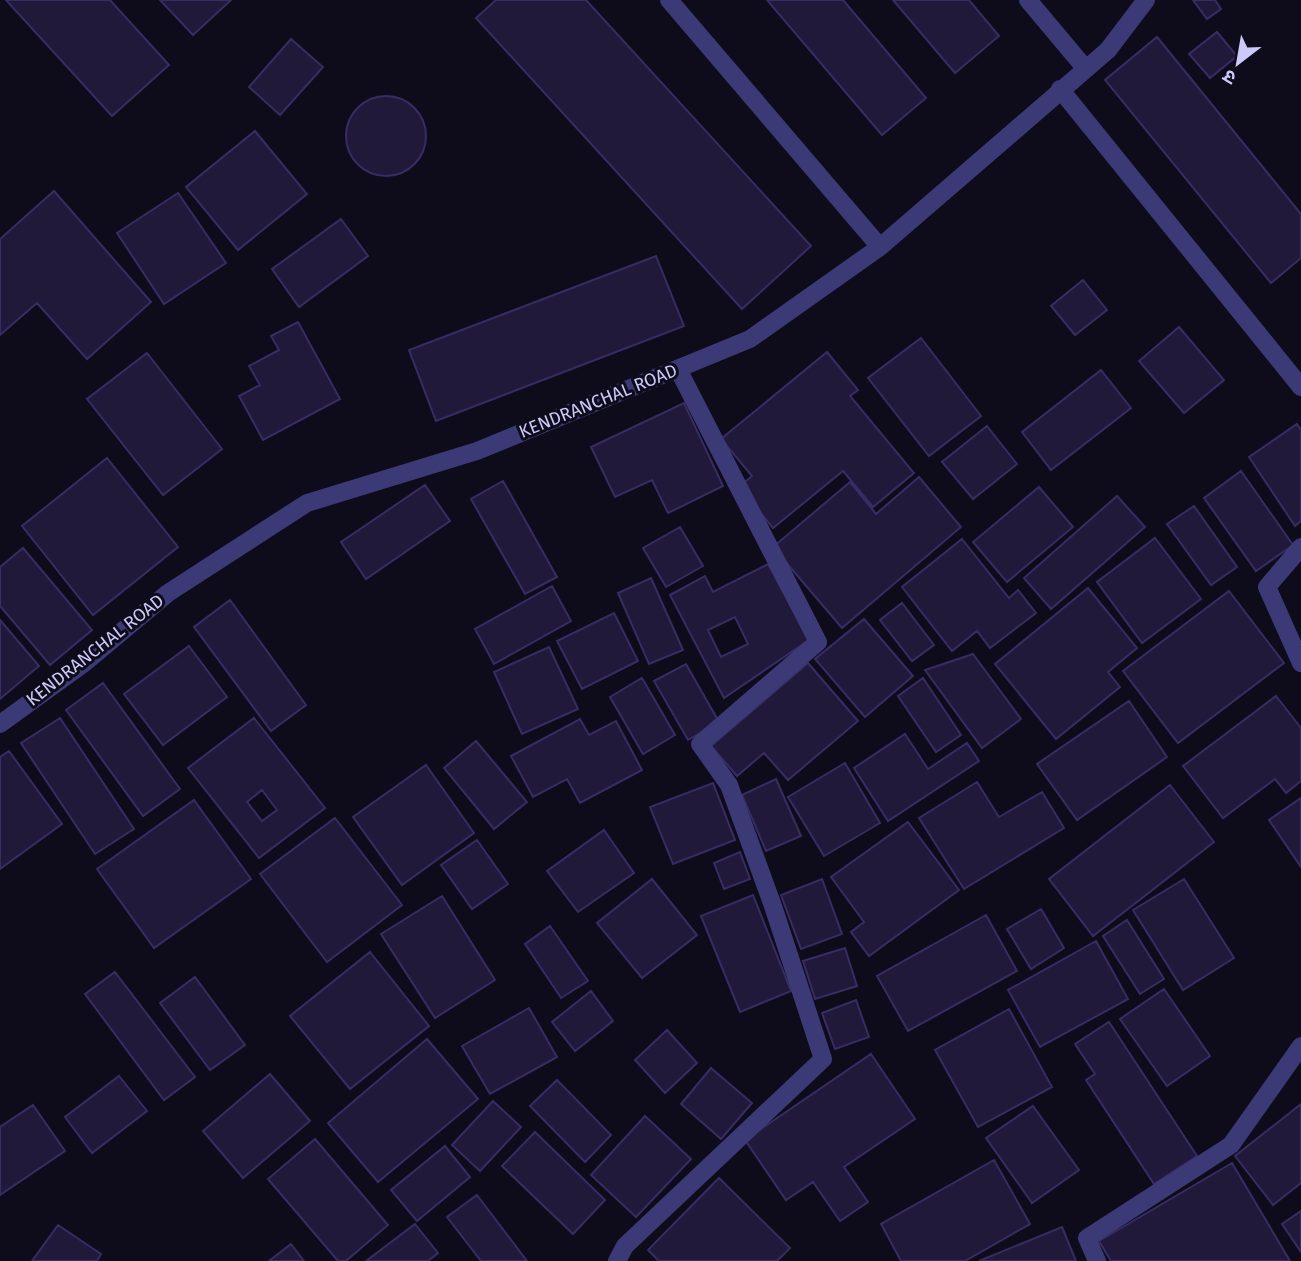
<svg xmlns="http://www.w3.org/2000/svg" width="1301" height="1261" viewBox="0 0 1301 1261" font-family="'Fira Sans','Noto Sans Devanagari',sans-serif">
<style>
.building{fill:#20193a;stroke:#372d64;stroke-width:2;fill-rule:evenodd}
.lines{fill:none;stroke-linecap:round;stroke-linejoin:round}
.minor{stroke:#3c3a76;stroke-width:18}
.labels{text-anchor:middle;dominant-baseline:central;stroke-width:6;stroke-linejoin:round;paint-order:stroke}
.street-label{font-size:18px;fill:#cec9fb;stroke:#0e0c1a}
</style>
<rect width="100%" height="100%" fill="#0e0c1a"/>
<path class="building" d="M6,0H110L169,65L112,116Z
M160,0H231L193,35Z
M496,0H586L811,246L742,309L476,18Z
M767,0H843L926,98L882,135Z
M893,0H969L999,36L955,73Z
M1193,0H1215L1221,9L1207,19Z
M1217,32L1237,56L1210,78L1189,54Z
M1157,37L1301,214V258L1271,283L1105,80Z
M291,39L323,67L280,115L249,87Z
M346 136a40 40 0 1 1 80 0a40 40 0 1 1-80 0Z
M255,131L307,194L238,250L186,187Z
M54,191L151,302L87,359L37,303L0,335V239Z
M178,193L226,263L164,304L117,233Z
M341,219L368,256L299,307L272,269Z
M656,256L684,326L436,421L409,350Z
M1083,280L1107,310L1075,335L1051,306Z
M298,322L340,399L263,440L239,396L260,385L249,366L279,350L271,336Z
M1179,327L1224,380L1184,413L1139,361Z
M921,338L981,416L929,456L868,378Z
M827,352L858,390L850,396L914,473L873,507L843,471L773,528L739,487L752,476L721,439Z
M147,353L222,449L163,495L87,399Z
M1101,370L1131,408L1051,470L1022,432Z
M684,403L723,486L668,513L652,480L615,497L591,447Z
M1297,424L1301,430V521L1295,526L1249,457Z
M987,426L1017,464L973,499L942,462Z
M107,458L178,547L93,615L22,526Z
M1241,471L1293,545L1256,571L1204,498Z
M919,477L961,527L842,628L773,547L850,482L876,514Z
M503,481L557,577L525,594L471,499Z
M425,485L450,521L366,579L341,542Z
M1039,487L1073,527L1007,582L973,542Z
M1117,496L1145,527L1051,609L1024,578Z
M1194,506L1237,567L1211,585L1167,524Z
M680,527L703,566L666,587L643,548Z
M1155,538L1201,599L1142,643L1097,582Z
M962,539L1009,598L1018,590L1036,613L990,648L977,631L952,651L902,587Z
M23,548L92,630L50,665L0,606V567Z
M768,564L809,640L724,698L670,595L705,576L713,592ZM735,617L748,644L721,657L708,630Z
M651,578L683,650L649,664L618,593Z
M552,586L571,621L494,664L475,629Z
M1088,588L1137,648L1108,672L1120,687L1056,739L995,664Z
M1229,591L1284,663L1178,743L1123,671Z
M230,600L306,705L271,731L194,627Z
M902,603L934,645L912,661L880,620Z
M614,613L638,661L582,689L557,641Z
M864,619L913,676L865,717L815,659Z
M0,620L39,666L0,699Z
M189,646L227,697L163,745L124,694Z
M549,647L578,709L522,734L494,672Z
M973,654L1021,719L982,748L925,670Z
M808,663L858,721L788,780L764,753L737,776L711,746Z
M686,664L719,722L688,740L654,681Z
M642,678L675,735L643,754L610,697Z
M923,678L961,735L936,752L898,696Z
M103,683L180,789L143,816L66,710Z
M1276,696L1301,728V781L1286,793L1275,779L1223,818L1183,766Z
M1129,701L1167,757L1077,820L1037,764Z
M60,718L134,829L95,854L21,743Z
M254,718L325,808L259,858L188,768ZM262,790L277,810L262,821L247,802Z
M580,719L589,735L616,721L642,770L580,803L567,779L533,797L511,756Z
M905,734L928,769L967,743L979,761L888,821L854,768Z
M476,741L527,802L494,829L444,768Z
M9,751L62,824L0,869V757Z
M845,763L880,823L824,856L788,797Z
M426,765L474,833L402,885L353,817Z
M776,779L801,836L766,851L742,795Z
M977,782L999,817L1042,792L1064,828L964,889L919,818Z
M713,783L735,840L673,864L650,807Z
M1170,785L1214,842L1093,936L1049,879Z
M1301,798V867L1269,820Z
M194,800L251,879L154,948L97,869Z
M335,818L402,905L327,962L260,874Z
M908,822L959,890L869,956L851,932L864,922L831,877Z
M604,830L634,873L578,912L547,871Z
M477,840L508,884L472,909L441,865Z
M740,852L750,879L724,889L714,863Z
M652,879L697,935L642,978L597,923Z
M822,879L842,934L801,949L781,895Z
M1184,879L1234,958L1183,990L1133,910Z
M753,895L791,991L740,1012L701,916Z
M442,896L495,980L435,1018L381,934Z
M1041,909L1064,948L1031,969L1007,929Z
M986,915L1017,971L908,1031L877,976Z
M1127,920L1164,979L1140,994L1103,936Z
M550,926L588,981L561,998L525,944Z
M1096,941L1128,999L1040,1047L1008,990Z
M845,948L857,986L815,999L803,961Z
M370,952L429,1026L350,1089L290,1016Z
M115,972L195,1077L164,1100L85,994Z
M195,977L245,1045L210,1070L160,1003Z
M1164,989L1210,1056L1167,1086L1120,1019Z
M591,991L613,1021L575,1051L552,1022Z
M856,1000L869,1037L835,1049L822,1013Z
M529,1008L557,1057L490,1094L462,1046Z
M1009,1009L1052,1087L978,1127L935,1050Z
M1109,1022L1197,1156L1154,1184L1086,1080L1095,1074L1075,1044Z
M667,1030L697,1063L665,1093L635,1060Z
M427,1039L478,1099L378,1182L328,1123Z
M871,1054L915,1119L844,1167L868,1202L840,1221L813,1182L786,1200L745,1140Z
M711,1068L752,1103L721,1139L681,1104Z
M270,1074L310,1121L243,1178L203,1131Z
M119,1076L147,1111L92,1153L65,1117Z
M557,1080L611,1135L585,1162L530,1106Z
M493,1101L521,1127L480,1171L452,1145Z
M1301,1104V1183L1273,1205L1235,1156Z
M33,1105L65,1151L0,1195V1127Z
M1033,1106L1079,1170L1032,1203L986,1138Z
M645,1116L691,1159L636,1217L591,1175Z
M535,1132L605,1200L573,1234L502,1166Z
M315,1139L388,1225L346,1261H338L268,1179Z
M445,1146L470,1177L417,1221L391,1190Z
M994,1160L1030,1224L965,1261H901L881,1224Z
M1232,1163L1290,1261H1111L1099,1241Z
M719,1178L790,1248L777,1261H659L648,1250Z
M477,1195L527,1261H481L447,1217Z
M1301,1211V1252L1282,1224Z
M415,1224L438,1253L428,1261H366Z
M58,1225L101,1254L97,1261H32Z
M1062,1227L1076,1261H979Z
M291,1244L304,1261H269Z"/>
<g class="lines">
<path class="minor" d="M669,0L880,247
M1028,0L1085,68
M1060,89L1301,387
M1301,547L1267,587L1301,663
M0,724L83,664L168,593L307,503L477,451L750,339L880,247L1108,50L1146,0
M617,1261L625,1246L823,1059L773,906L729,785L700,744L818,642L678,369
M1097,1261L1087,1238L1231,1145L1301,1046"/>
</g>
<g class="labels">
<g class="street-label">
<text transform="translate(598 401) rotate(-22)">KENDRANCHAL ROAD</text>
<text transform="translate(95 650) rotate(-38)">KENDRANCHAL ROAD</text>
</g>
</g>
<g transform="translate(1238 63) rotate(211)" stroke="#0e0c1a" stroke-width="5" paint-order="stroke">
<path d="M0-5L12 26L0 18L-12 26Z" fill="#cec9fb"/>
<text y="-10" font-size="19" font-weight="bold" text-anchor="middle" fill="#cec9fb">उ</text>
</g>
</svg>
